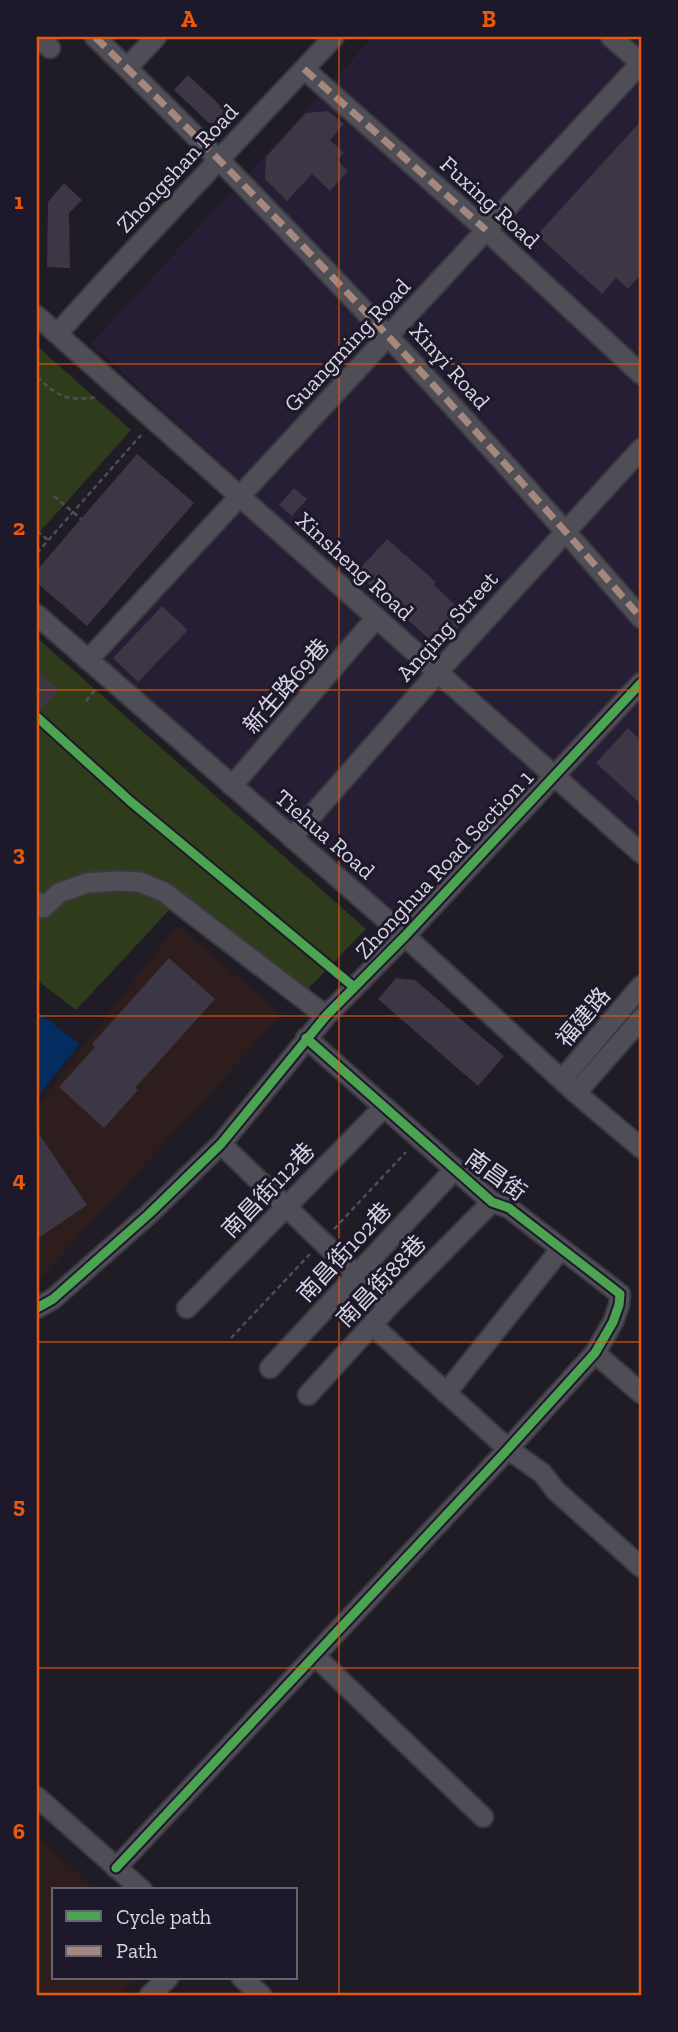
<svg xmlns="http://www.w3.org/2000/svg" width="678" height="2032" viewBox="0 0 678 2032" font-family="'Zilla Slab','Noto Sans TC',serif">
<style>
.built{fill:#251e34}
.education{fill:#2e1d1d}
.park{fill:#2f3c1b}
.water{fill:#032d61}
.building{fill:#3d3645}
.lines{fill:none;stroke-linecap:round;stroke-linejoin:round}
.minor-casing{stroke:#3a3940;stroke-width:23}
.path{stroke:#4f4d55;stroke-width:2.5;stroke-dasharray:5 3.5;stroke-linecap:butt}
.minor{stroke:#4f4d55;stroke-width:19}
.quiet{stroke:#a5887d;stroke-width:7;stroke-dasharray:14 7;stroke-linecap:butt}
.cycleway-casing{stroke:#1d182a;stroke-width:13}
.cycleway{stroke:#4ca352;stroke-width:9}
.grid{fill:none;stroke:#e8590c;stroke-width:2;stroke-opacity:0.55}
.labels{text-anchor:middle;dominant-baseline:central;stroke-width:6;stroke-linejoin:round;paint-order:stroke}
.street-label{font-size:23px;fill:#d7d4e1;stroke:#1d182a}
.neatline{fill:none;stroke:#e8590c;stroke-width:2.5}
.grid-label{font-size:23px;text-anchor:middle;font-weight:bold;fill:#e8590c}
</style>
<rect width="100%" height="100%" fill="#1f1c26"/>
<path class="built" d="M373,37H641V843L550,757L392,921L100,666L249,489L91,344Z"/>
<path class="education" d="M177,925L282,1015L37,1282V1107Z
M37,1836L96,1890H54V1978H138L120,1995H37Z"/>
<path class="park" d="M37,346L131,430L37,535Z
M37,638L366,929L300,997L172,907L76,1010L37,980Z"/>
<path class="water" d="M37,1011L79,1044L37,1097Z"/>
<path class="building" d="M188,75L227,112L216,124L209,123L174,90Z
M328,111L344,124L330,140L344,153L337,160L348,171L330,191L312,174L287,201L265,179L266,157L306,113Z
M641,121V274L628,289L616,278L602,294L537,235Z
M64,183L82,200L69,213L70,268L47,267L48,202Z
M137,454L194,503L87,626L37,583V570Z
M294,488L307,499L292,516L279,505Z
M387,539L436,582L434,585L468,617L439,648L356,573Z
M162,606L188,630L138,682L113,658Z
M37,671L59,690L37,715Z
M628,728L641,740V804L596,763Z
M169,958L215,999L135,1088L138,1090L104,1128L59,1087L95,1047L92,1044Z
M396,978L415,980L504,1056L478,1086L378,999Z
M37,1131L87,1205L37,1239Z"/>
<g class="lines">
<defs>
<path id="minor" d="M37,37L50,48
M95,37C286,222 467,417 641,618
M611,37L641,63
M127,68L156,37
M304,69L486,230L641,374
M37,316L641,853
M57,334L105,281L334,37
M37,615L405,936L576,1093L641,1148
M88,660L641,63
M232,786L376,618
M292,838L438,672L641,449
M37,902L43,908L59,893L87,883L116,881L140,882L164,892L326,1016
M562,1080L641,986
M576,1093L641,1019
M221,1144L389,1306
M37,1308L53,1299L149,1214L221,1144L326,1016L405,936L641,683
M187,1308L384,1107
M372,1325L508,1449L542,1473L556,1491L641,1567
M595,1353L641,1393
M270,1368L454,1170
M446,1393L561,1249
M308,1395L389,1306L492,1202
M315,1656L483,1817
M37,1797L142,1890
M116,1868L508,1449L595,1353L613,1322L619,1305L620,1294L509,1208L492,1202L306,1038
M242,1978L261,1995
M150,1995L168,1978"/>
</defs>
<use href="#minor" class="minor-casing"/>
<path class="path" d="M37,377C60,398 66,401 98,397
M54,496L81,519
M37,531L48,540
M37,553L141,435
M86,701L95,690
M334,1229L406,1152
M231,1338L310,1254"/>
<use href="#minor" class="minor"/>
<path class="quiet" d="M95,37C286,222 467,417 641,618
M304,69L486,230"/>
<defs>
<path id="cycleway" d="M37,717L130,801L354,987
M37,1308L53,1299L149,1214L221,1144L326,1016L405,936L641,683
M116,1868L508,1449L595,1353L613,1322L619,1305L620,1294L509,1208L492,1202L306,1038"/>
</defs>
<use href="#cycleway" class="cycleway-casing"/>
<use href="#cycleway" class="cycleway"/>
</g>
<path class="grid" d="M339,37V1995M37,364H641M37,690H641M37,1016H641M37,1342H641M37,1668H641"/>
<g class="labels">
<g class="street-label">
<text transform="translate(177 168) rotate(-47)">Zhongshan Road</text>
<text transform="translate(490 202) rotate(42)">Fuxing Road</text>
<text transform="translate(347 345) rotate(-47)">Guangming Road</text>
<text transform="translate(450 366) rotate(48)">Xinyi Road</text>
<text transform="translate(355 566) rotate(42)">Xinsheng Road</text>
<text transform="translate(447 626) rotate(-48)">Anqing Street</text>
<text transform="translate(286 686) rotate(-49)">新生路69巷</text>
<text transform="translate(325 834) rotate(41)">Tiehua Road</text>
<text transform="translate(444 864) rotate(-47)">Zhonghua Road Section 1</text>
<text transform="translate(583 1017) rotate(-50)">福建路</text>
<text transform="translate(496 1175) rotate(36)">南昌街</text>
<text transform="translate(268 1190) rotate(-46)">南昌街112巷</text>
<text transform="translate(344 1252) rotate(-47)">南昌街102巷</text>
<text transform="translate(381 1281) rotate(-46)">南昌街88巷</text>
</g>
</g>
<rect width="678" height="2032" fill="none" stroke="#1d182a" stroke-width="77"/>
<rect x="52" y="1888" width="245" height="91" fill="#1d182a" stroke="#676373" stroke-width="2"/>
<rect x="66" y="1911" width="35" height="10" fill="#4ca352" stroke="#676373" stroke-width="2"/>
<text x="116" y="1924" font-size="21" fill="#d7d4e1">Cycle path</text>
<rect x="66" y="1946" width="35" height="10" fill="#a5887d" stroke="#676373" stroke-width="2"/>
<text x="116" y="1958" font-size="21" fill="#d7d4e1">Path</text>
<rect x="38" y="38" width="602" height="1956" class="neatline"/>
<g class="grid-label">
<text x="189" y="27">A</text>
<text x="489" y="27">B</text>
<text x="19" y="209">1</text>
<text x="19" y="535">2</text>
<text x="19" y="861">3</text>
<text x="19" y="1187">4</text>
<text x="19" y="1513">5</text>
<text x="19" y="1839">6</text>
</g>
</svg>
